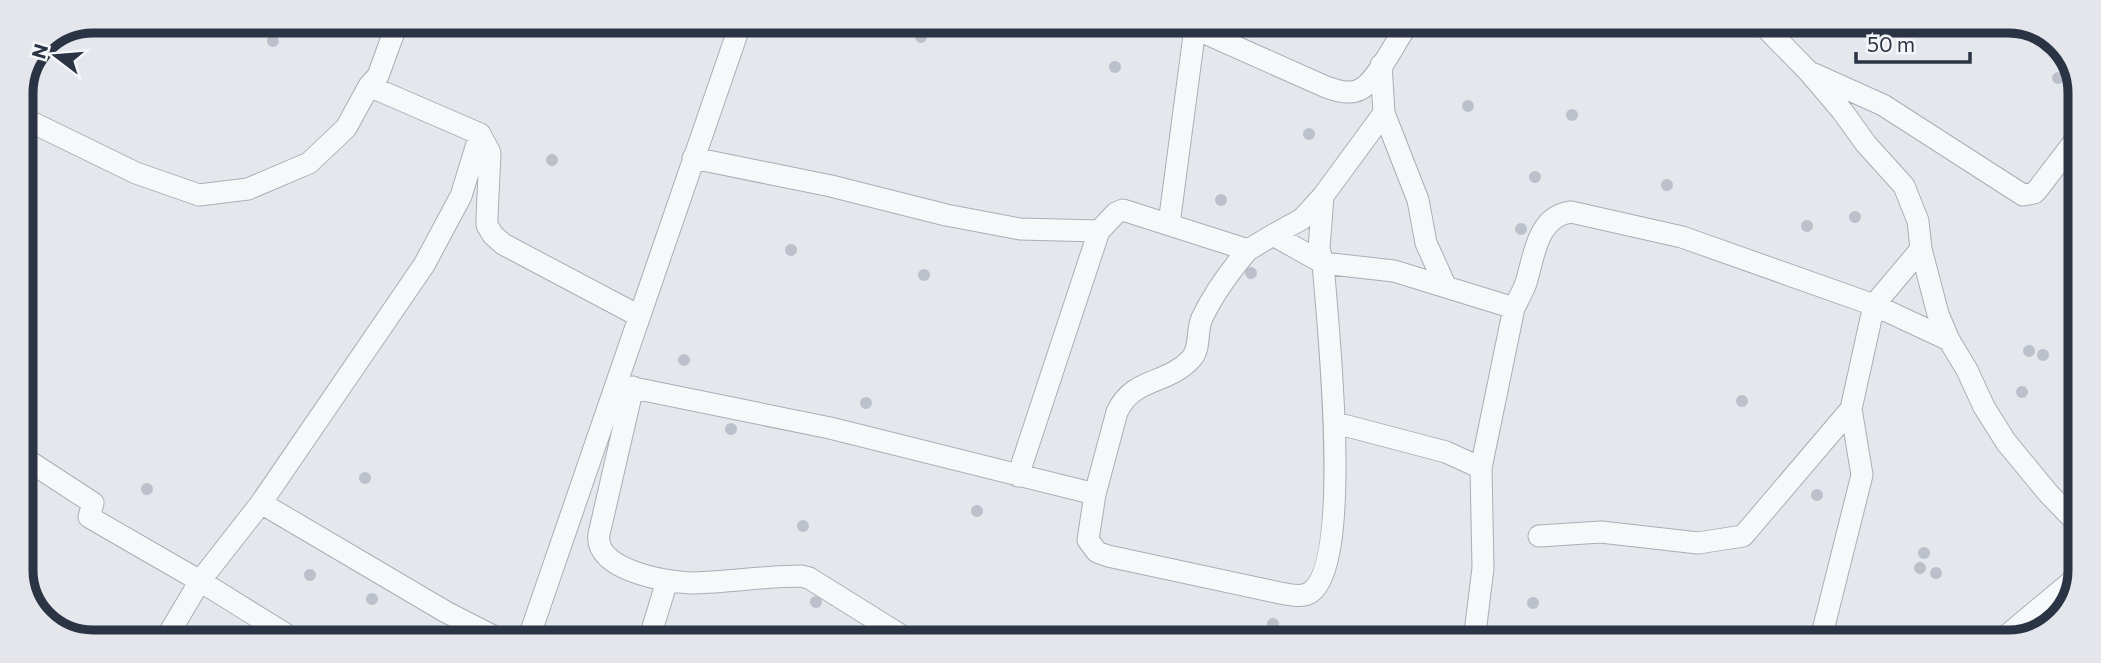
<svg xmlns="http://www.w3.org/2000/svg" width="2101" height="663" viewBox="0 0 2101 663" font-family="Commissioner,sans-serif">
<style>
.building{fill:#bbc0ca}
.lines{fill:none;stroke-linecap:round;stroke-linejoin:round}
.minor-casing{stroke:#a9aeb7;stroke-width:23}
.minor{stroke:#f7f8fa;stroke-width:21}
.rim{fill:none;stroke:#2b3445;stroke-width:9}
</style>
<rect width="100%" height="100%" fill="#e4e7ec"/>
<path class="building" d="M915 37a6 6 0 1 1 12 0a6 6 0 1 1-12 0Z
M267 41a6 6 0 1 1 12 0a6 6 0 1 1-12 0Z
M1109 67a6 6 0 1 1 12 0a6 6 0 1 1-12 0Z
M2052 78a6 6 0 1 1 12 0a6 6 0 1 1-12 0Z
M1462 106a6 6 0 1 1 12 0a6 6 0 1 1-12 0Z
M1566 115a6 6 0 1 1 12 0a6 6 0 1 1-12 0Z
M1303 134a6 6 0 1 1 12 0a6 6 0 1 1-12 0Z
M546 160a6 6 0 1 1 12 0a6 6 0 1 1-12 0Z
M1529 177a6 6 0 1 1 12 0a6 6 0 1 1-12 0Z
M1661 185a6 6 0 1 1 12 0a6 6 0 1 1-12 0Z
M1215 200a6 6 0 1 1 12 0a6 6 0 1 1-12 0Z
M1849 217a6 6 0 1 1 12 0a6 6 0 1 1-12 0Z
M1801 226a6 6 0 1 1 12 0a6 6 0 1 1-12 0Z
M1515 229a6 6 0 1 1 12 0a6 6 0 1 1-12 0Z
M785 250a6 6 0 1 1 12 0a6 6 0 1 1-12 0Z
M1245 273a6 6 0 1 1 12 0a6 6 0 1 1-12 0Z
M918 275a6 6 0 1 1 12 0a6 6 0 1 1-12 0Z
M2023 351a6 6 0 1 1 12 0a6 6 0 1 1-12 0Z
M2037 355a6 6 0 1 1 12 0a6 6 0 1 1-12 0Z
M678 360a6 6 0 1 1 12 0a6 6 0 1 1-12 0Z
M2016 392a6 6 0 1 1 12 0a6 6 0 1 1-12 0Z
M1736 401a6 6 0 1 1 12 0a6 6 0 1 1-12 0Z
M860 403a6 6 0 1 1 12 0a6 6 0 1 1-12 0Z
M725 429a6 6 0 1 1 12 0a6 6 0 1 1-12 0Z
M359 478a6 6 0 1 1 12 0a6 6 0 1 1-12 0Z
M141 489a6 6 0 1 1 12 0a6 6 0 1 1-12 0Z
M1811 495a6 6 0 1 1 12 0a6 6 0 1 1-12 0Z
M971 511a6 6 0 1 1 12 0a6 6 0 1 1-12 0Z
M797 526a6 6 0 1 1 12 0a6 6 0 1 1-12 0Z
M1918 553a6 6 0 1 1 12 0a6 6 0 1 1-12 0Z
M1914 568a6 6 0 1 1 12 0a6 6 0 1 1-12 0Z
M1930 573a6 6 0 1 1 12 0a6 6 0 1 1-12 0Z
M304 575a6 6 0 1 1 12 0a6 6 0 1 1-12 0Z
M366 599a6 6 0 1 1 12 0a6 6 0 1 1-12 0Z
M810 602a6 6 0 1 1 12 0a6 6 0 1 1-12 0Z
M1527 603a6 6 0 1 1 12 0a6 6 0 1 1-12 0Z
M1267 624a6 6 0 1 1 12 0a6 6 0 1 1-12 0Z"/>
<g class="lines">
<defs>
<path id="minor" d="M1180,22L1326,87C1336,90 1348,95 1359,90C1377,83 1396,39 1409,23
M1761,23L1809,72L1843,112L1866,144L1904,186L1918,221L1921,249L1938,314L1949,340L1967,370L1984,407L2006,442L2048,493L2078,524
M1381,65L1384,113L1418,200L1426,243L1445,285
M1814,74L1883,105L2023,195L2034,193L2038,189L2080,134
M369,86L480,134L490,153L487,217V225L493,235L503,244L639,316
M21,117L136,173L199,195L248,189L309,163L346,128L369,86L378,76L398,21
M693,158L831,186L946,215L1020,229L1099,231
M1169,224L1195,28
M1273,235L1302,219L1323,196L1384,113
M1248,250C1230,271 1214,293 1202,318C1196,331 1201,349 1191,359C1167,385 1133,377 1117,412L1095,494L1088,540L1097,552L1108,556L1280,593C1290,595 1303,598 1311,592C1354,560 1327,318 1323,263L1319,249L1323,196
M619,385L830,428L1095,494
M633,387L599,534C593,570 668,583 694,583C730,582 766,576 801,576L809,578L910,641
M1336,423L1446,452L1481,468
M21,456L93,503L89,517L200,581L295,640
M1018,476L1099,231L1116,213L1123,210L1248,250L1273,235L1323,263L1394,271L1514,308
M261,503L446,612L501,640
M1539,536L1601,532L1698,543L1743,536L1851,409L1874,305L1921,249
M165,640L200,581L261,503L424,265L461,196L480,134
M528,640L741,22
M649,640L667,581
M1474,641L1483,568L1481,468L1514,308C1518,300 1523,291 1526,283C1534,257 1537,216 1571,212L1682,237L1874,305L1949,340
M1820,642L1862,475L1851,409
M1999,642L2078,576"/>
</defs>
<use href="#minor" class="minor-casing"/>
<use href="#minor" class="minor"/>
</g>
<path d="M0 0H2101V663H0ZM93 33H2008A60 60 0 0 1 2068 93V570A60 60 0 0 1 2008 630H93A60 60 0 0 1 33 570V93A60 60 0 0 1 93 33Z" fill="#e4e6eb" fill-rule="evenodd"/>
<path class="rim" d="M93 33H2008A60 60 0 0 1 2068 93V570A60 60 0 0 1 2008 630H93A60 60 0 0 1 33 570V93A60 60 0 0 1 93 33Z"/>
<g transform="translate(56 56) rotate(286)" stroke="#f4f6f9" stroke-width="5" paint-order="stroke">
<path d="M0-5L12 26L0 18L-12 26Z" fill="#2b3445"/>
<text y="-10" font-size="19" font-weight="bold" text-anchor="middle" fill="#2b3445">N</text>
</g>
<path d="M1856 52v10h114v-10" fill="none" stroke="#2b3445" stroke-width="3.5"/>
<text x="1867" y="52" font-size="21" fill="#2b3445" stroke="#f4f6f9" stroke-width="5" paint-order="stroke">50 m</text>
</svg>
